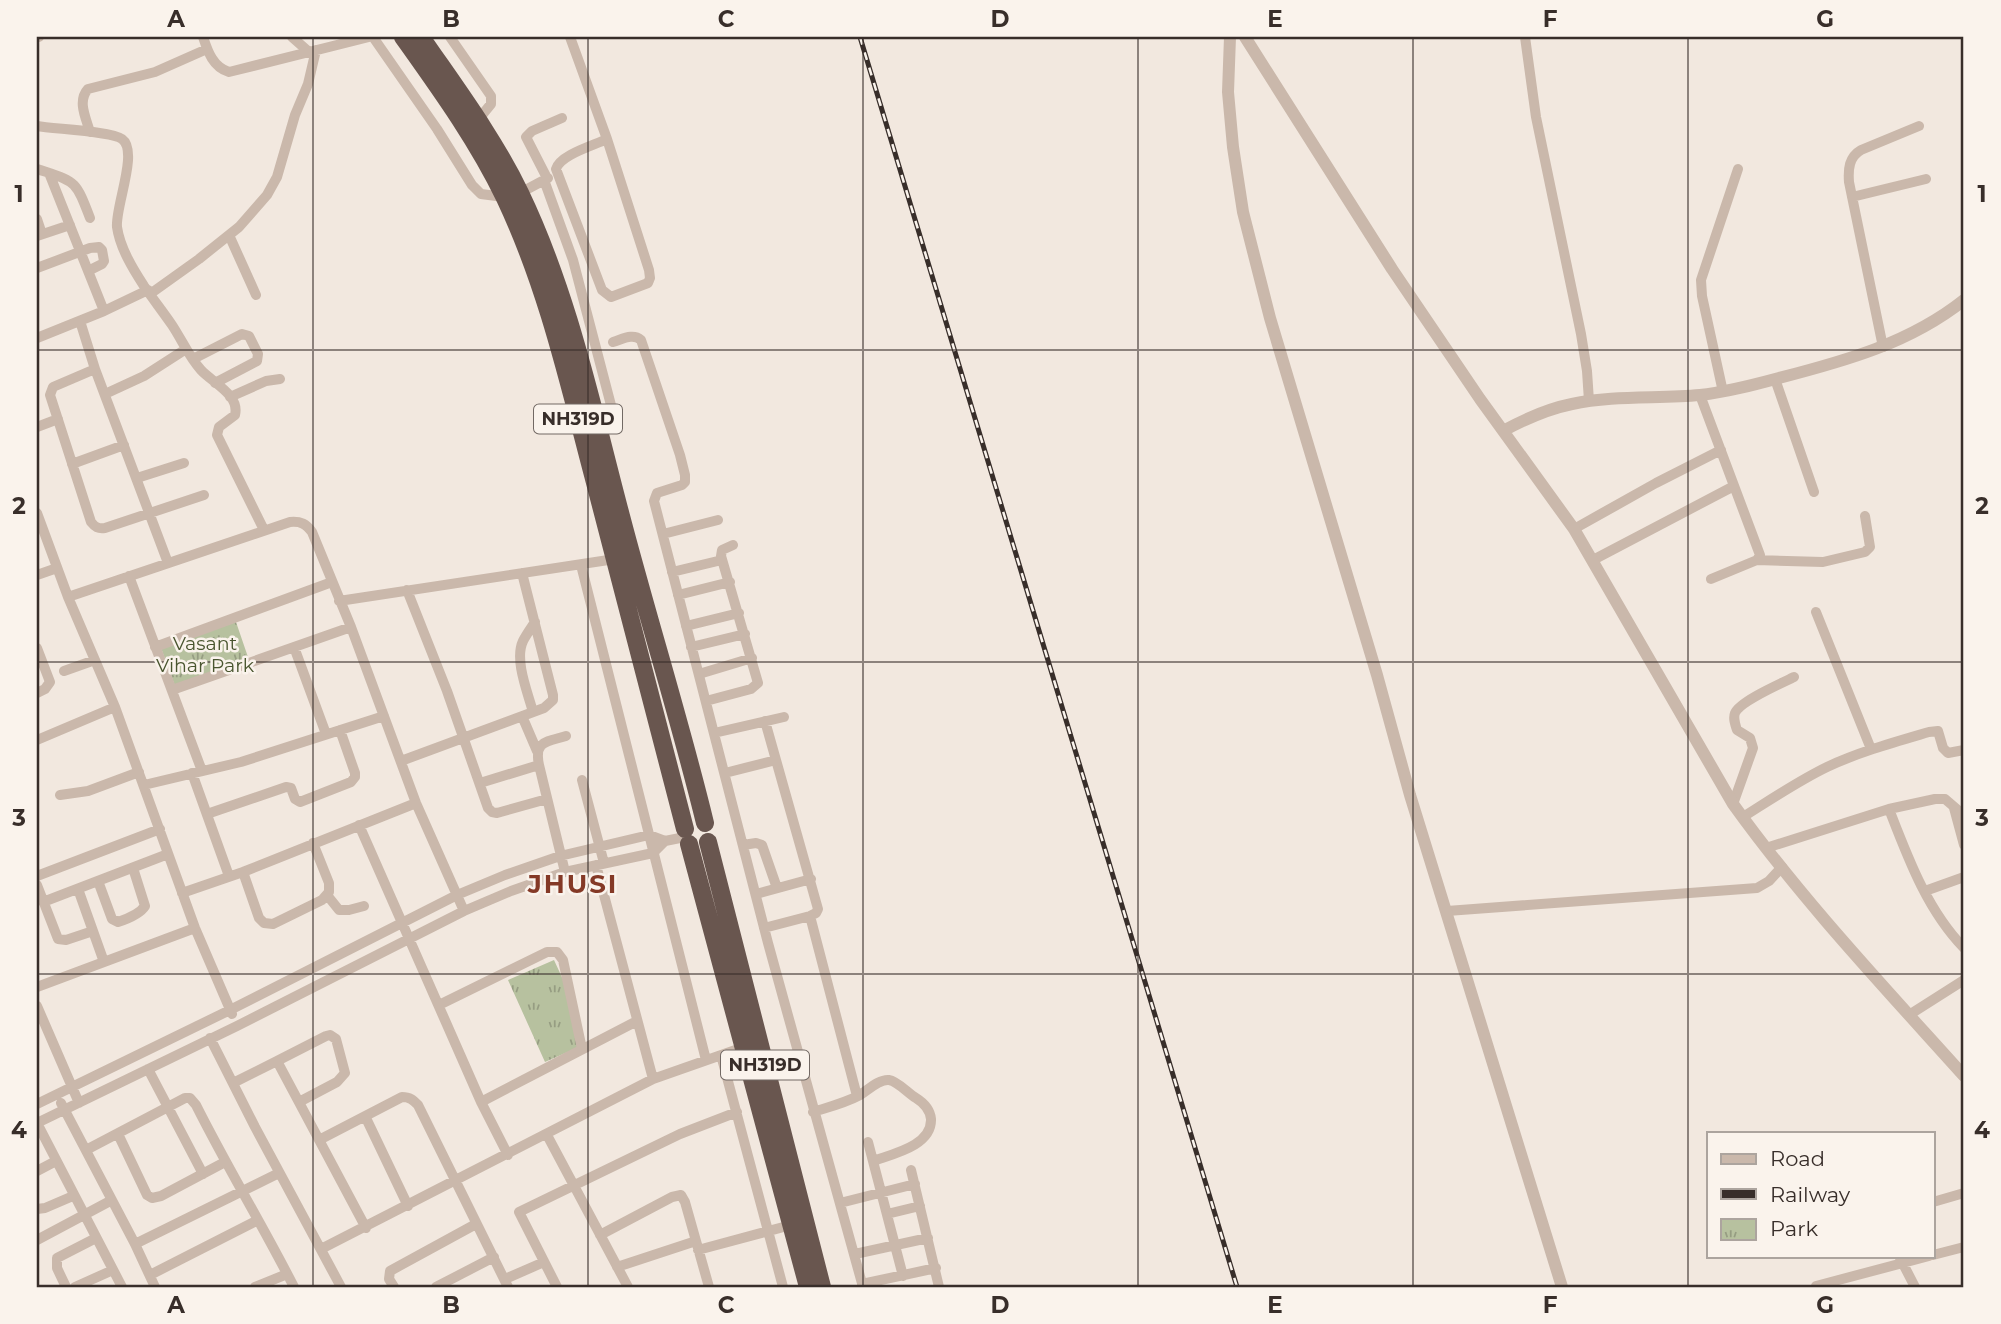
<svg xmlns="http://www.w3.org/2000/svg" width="2001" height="1324" viewBox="0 0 2001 1324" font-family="Montserrat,sans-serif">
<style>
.park{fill:url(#park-tufts)}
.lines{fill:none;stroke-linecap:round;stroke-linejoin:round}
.minor{stroke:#cab8ab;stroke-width:10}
.tertiary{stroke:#cab8ab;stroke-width:12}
.trunk{stroke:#69564f;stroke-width:18}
.rail-casing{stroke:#382e2a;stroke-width:5}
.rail{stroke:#faf3ec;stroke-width:2.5;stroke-dasharray:8;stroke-linecap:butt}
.grid{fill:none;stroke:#382e2a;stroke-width:2;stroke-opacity:0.55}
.labels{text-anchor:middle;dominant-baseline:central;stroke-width:5;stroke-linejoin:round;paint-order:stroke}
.shield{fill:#faf3ec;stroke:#726964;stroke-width:2}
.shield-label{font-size:18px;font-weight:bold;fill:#382e2a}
.park-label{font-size:19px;fill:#49552f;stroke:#faf3ec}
.district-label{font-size:26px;font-weight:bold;letter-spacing:2px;fill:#843926;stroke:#faf3ec}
.neatline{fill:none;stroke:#382e2a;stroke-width:2.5}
.grid-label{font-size:23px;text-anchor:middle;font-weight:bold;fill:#382e2a}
</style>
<defs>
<pattern id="park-tufts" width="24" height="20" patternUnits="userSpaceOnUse" patternTransform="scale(1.75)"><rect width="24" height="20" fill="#b7c19f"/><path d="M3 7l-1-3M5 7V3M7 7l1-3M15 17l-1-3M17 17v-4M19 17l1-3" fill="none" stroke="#969d82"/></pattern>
</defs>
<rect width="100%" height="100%" fill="#f2e8df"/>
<path class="park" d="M236,622L249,660L175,686L161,648Z
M554,960L572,999L579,1047L545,1062L508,980Z"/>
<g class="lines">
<path class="minor" d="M37,37H39
M203,37C208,52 213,67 229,72L369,37
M292,37L309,52
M373,37L437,129L472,185L481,194L504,197
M450,37L491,96V104L478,120
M570,37L607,139L649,270L650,278L648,283L611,297L602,290L556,169C560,155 592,146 607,139
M1525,37L1536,117L1581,334L1587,371L1589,401
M37,126C53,129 111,131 122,139C139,151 115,207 117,227C120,248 133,269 144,286C153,299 163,312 172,325C182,340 189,357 201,370C213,383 240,395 235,415L219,427L217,435L264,530
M90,132C86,118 77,101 88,89L155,72L207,49
M37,169C76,182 75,179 90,218
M49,173L104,311
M547,178L526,137L532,131L562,118
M544,180L573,260L612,409
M520,193L548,178
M1852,197L1926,179
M37,219L42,234
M229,235L256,295
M37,236L70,225
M37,268L90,248L99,247L102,250L104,261L102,264L88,271
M150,294L199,259L239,227L267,195L277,177L295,115L308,84L316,50
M80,321L95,369L168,563
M37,338L104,311L148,290
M613,342C623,339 633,333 641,340L680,455L685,475V482L682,485L657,493L654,501L768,943L863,1287
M1883,347L1849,182C1848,169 1849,157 1861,150L1919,126
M193,359L242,334L249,336L258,354L257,361L215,383
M95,369L53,387L50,395L91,522C95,527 98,529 105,528L204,495
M1775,379L1814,492
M1723,392L1702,296L1701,280L1738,169
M105,394L144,376L186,349
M1700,395L1760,555L1757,560L1711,579
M230,397L266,381L280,379
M37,427L58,419
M72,464L124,445
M137,478L184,463
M37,513L68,597L115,707L195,928L232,1014
M1574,529L1656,483L1721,450
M663,534L718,520
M1593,560L1734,486
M1757,560L1823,562L1865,552L1870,547L1865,516
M581,565L706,1060
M672,572L722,560
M37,575L57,568
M129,576L202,771
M407,590L447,691L488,808L492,812L497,813L547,799
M678,595L730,582
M68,597L290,522C301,521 306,524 312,532L351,627L416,803L464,911
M339,601L615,559
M1816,612L1871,749
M686,626L739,613
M155,647L332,582
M294,647L326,734
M691,647L745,634
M37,648L50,682L45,689L37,693
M64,671L95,660
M699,674L752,658
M172,690L351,627
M706,701L751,689L758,683L721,556L722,550L733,545
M533,712C528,693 514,660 523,641C526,635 531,628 535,622
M522,716L537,751
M714,733L784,717
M37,740L115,707
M401,761L544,708L553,700V695L522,573
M539,765C534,741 546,742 566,736
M192,773L229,876
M725,773L776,760
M582,780L604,863
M480,783L539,765L565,872
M144,785L241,762L384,716
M60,795L88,791L139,772
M1733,804L1753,748L1750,738L1737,730C1735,724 1733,718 1735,713C1740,701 1782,683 1794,677
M1954,808L1964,845
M1889,809C1908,858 1927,910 1964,948
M207,814L286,787L291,788L295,799L300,802L351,782L355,777V773L340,730
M1743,817C1770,800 1798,781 1827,767C1859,752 1895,742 1929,732L1938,731L1943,748L1948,753L1964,750
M359,825L481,1102L508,1155
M743,845L756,843L762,845L777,888
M1766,848L1889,809L1935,799H1945L1959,811H1964
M596,865L653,1079
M243,872L259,918L264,923L273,924L322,900L329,892V883L313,843
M37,876L160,829
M98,881L112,919L118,922C127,919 140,914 145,906L133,868
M37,885L58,939L66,940L93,931
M78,889L104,962
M1925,891L1964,877
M182,893L243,872L416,803
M756,894L811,879
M327,895L339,910H349L364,906
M43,902L168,854
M1447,911L1757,888L1769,881L1782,867
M810,916L857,1096
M764,928L810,916L816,913L818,909L765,721
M37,987L195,928
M439,1005L547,952H557L563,960L582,1049
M37,1006L79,1103
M1909,1015L1964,980
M210,1038L255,1127L341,1287
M721,1055L783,1287
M277,1061L326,1036L330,1035L336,1039L345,1073L337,1082L299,1102
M148,1069L203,1174
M233,1083L277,1061L366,1228
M481,1102L637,1021
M61,1103L135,1244L155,1287
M37,1104L230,1010L457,895L505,875L560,856L649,835L665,841L685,837
M813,1112C829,1107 845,1103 860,1095C868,1090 879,1079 889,1080C897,1081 908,1093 916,1098C924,1103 930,1109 931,1119C932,1146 892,1154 873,1161
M365,1116L408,1206
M37,1123L237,1026L464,911L511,891L565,872L653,853L665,841
M37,1123L122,1287
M118,1134L147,1195L152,1198L161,1196L225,1162
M547,1135L628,1287
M319,1140L402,1097C410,1097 413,1100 418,1105L508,1287
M868,1142L903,1276
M86,1150L185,1098H190L196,1105C227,1167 263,1226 294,1287
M911,1170L939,1287
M37,1171L56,1161
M1933,1202L1964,1193
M840,1203L915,1184
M37,1209L45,1208L73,1196
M887,1214L920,1206
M600,1235L672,1197L681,1195L685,1202L709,1287
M37,1240L112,1200
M135,1244L279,1173
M321,1249L653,1079L744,1047
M698,1250L791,1225
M855,1254L928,1238
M1933,1255L1964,1247
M1899,1256L1915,1287
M617,1267L696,1241
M150,1275L258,1220
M505,1279L544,1262
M862,1284L936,1268
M1816,1286L1929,1256
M66,1287L57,1268V1258L96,1238
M75,1287L113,1270
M255,1287L287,1274
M394,1287L389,1279L390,1271L476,1224
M436,1287L494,1257
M557,1287L519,1212L680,1134L737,1112"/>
<path class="tertiary" d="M1230,37L1228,92L1233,147L1243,212L1270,318L1377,675L1410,795L1562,1287
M1245,37L1392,269L1480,399L1574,529L1733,804C1802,900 1885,988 1964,1076
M1503,431C1525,419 1547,409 1572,404C1613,395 1659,399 1700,395C1727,392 1753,385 1779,378C1845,361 1910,343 1964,300"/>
<path class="trunk" d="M403,37C440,89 477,140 505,198C547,287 568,380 593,475C623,593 654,711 685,829
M421,37C456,88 493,137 520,193C569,295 592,407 621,516C648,619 680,720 705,823
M708,842L822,1287
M689,844L808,1287"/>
<defs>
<path id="rail" d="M860,37L1237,1287"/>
</defs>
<use href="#rail" class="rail-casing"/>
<use href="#rail" class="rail"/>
</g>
<path class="grid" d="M313,37V1287M588,37V1287M863,37V1287M1138,37V1287M1413,37V1287M1688,37V1287M37,350H1964M37,662H1964M37,974H1964"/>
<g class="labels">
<g class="shield">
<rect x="534" y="404.5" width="88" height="29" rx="5"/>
<rect x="721" y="1050.5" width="88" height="29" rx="5"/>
</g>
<g class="shield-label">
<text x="578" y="419">NH319D</text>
<text x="765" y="1065">NH319D</text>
</g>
<g class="park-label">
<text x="205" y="643">Vasant<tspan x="205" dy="22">Vihar Park</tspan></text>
</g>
<g class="district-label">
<text x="573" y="884">JHUSI</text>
</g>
</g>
<rect width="2001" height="1324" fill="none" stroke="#faf3ec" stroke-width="77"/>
<rect x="1707" y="1132" width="228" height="126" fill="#faf3ec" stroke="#aca49e" stroke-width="2"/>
<rect x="1721" y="1154" width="35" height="10" fill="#cab8ab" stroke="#aca49e" stroke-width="2"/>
<text x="1770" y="1166" font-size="21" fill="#382e2a">Road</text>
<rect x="1721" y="1189" width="35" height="10" fill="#382e2a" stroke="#aca49e" stroke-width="2"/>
<text x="1770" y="1202" font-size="21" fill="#382e2a">Railway</text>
<rect x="1721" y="1219" width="35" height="21" fill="url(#park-tufts)" stroke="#aca49e" stroke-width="2"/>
<text x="1770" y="1236" font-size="21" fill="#382e2a">Park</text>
<rect x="38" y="38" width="1924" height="1248" class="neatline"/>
<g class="grid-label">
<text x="176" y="27">A</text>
<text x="451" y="27">B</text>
<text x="726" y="27">C</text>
<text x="1000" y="27">D</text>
<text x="1275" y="27">E</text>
<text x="1550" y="27">F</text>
<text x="1825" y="27">G</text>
<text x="19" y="202">1</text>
<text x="1982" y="202">1</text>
<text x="19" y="514">2</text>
<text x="1982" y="514">2</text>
<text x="19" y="826">3</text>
<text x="1982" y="826">3</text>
<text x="19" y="1138">4</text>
<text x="1982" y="1138">4</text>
<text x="176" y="1313">A</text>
<text x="451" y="1313">B</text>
<text x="726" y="1313">C</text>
<text x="1000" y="1313">D</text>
<text x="1275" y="1313">E</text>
<text x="1550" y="1313">F</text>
<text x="1825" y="1313">G</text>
</g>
</svg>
